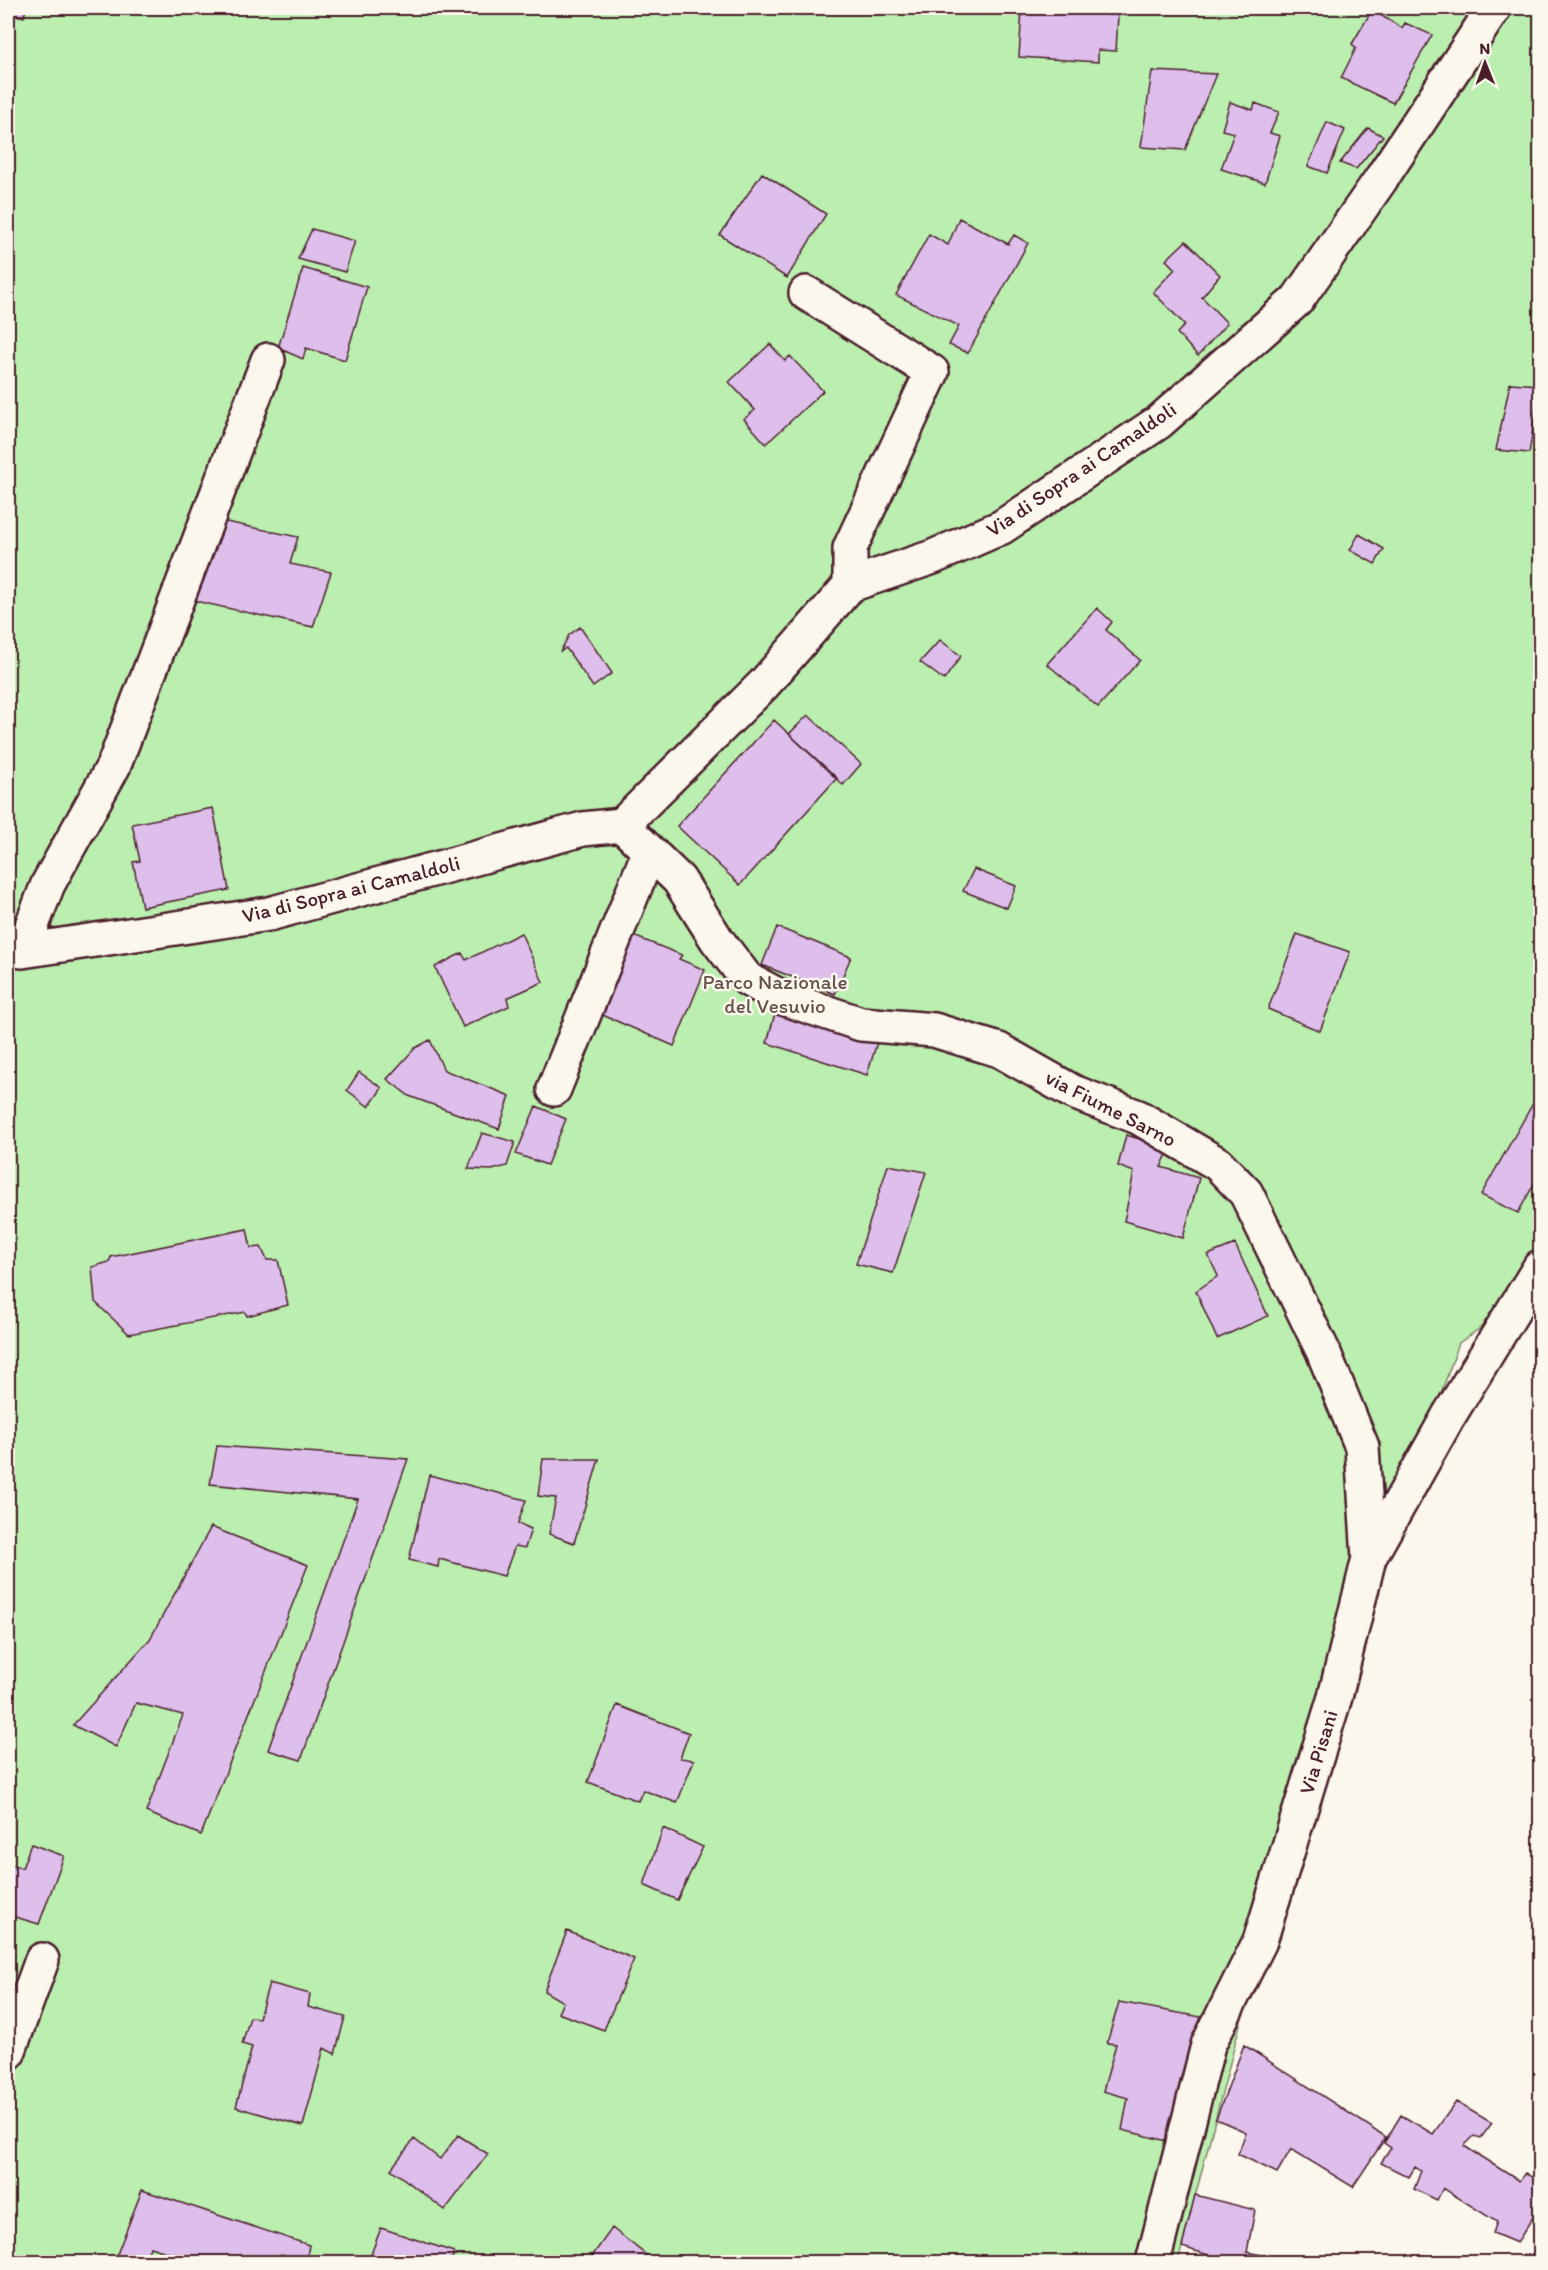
<svg xmlns="http://www.w3.org/2000/svg" width="1548" height="2270" viewBox="0 0 1548 2270" font-family="Itim,sans-serif">
<style>
.green{fill:#bbefaf;stroke:#82876d;stroke-width:1.5}
.building{fill:#debfec;stroke:#4a1f2b;stroke-width:1.5}
.lines{fill:none;stroke-linecap:round;stroke-linejoin:round}
.minor-casing{stroke:#4a1f2b;stroke-width:38}
.minor{stroke:#fbf7ec;stroke-width:33}
.labels{text-anchor:middle;dominant-baseline:central;stroke-width:5;stroke-linejoin:round;paint-order:stroke}
.street-label{font-size:21px;fill:#4a1f2b;stroke:#fbf7ec}
.park-label{font-size:21px;fill:#66534c;stroke:#fbf7ec}
</style>
<rect width="100%" height="100%" fill="#fbf7ec"/>
<filter id="ink" filterUnits="userSpaceOnUse"><feTurbulence type="fractalNoise" baseFrequency=".0167" numOctaves="2"/><feDisplacementMap in="SourceGraphic" scale="12" xChannelSelector="R" yChannelSelector="G"/><feConvolveMatrix kernelMatrix="1 2 1 2 8 2 1 2 1" color-interpolation-filters="sRGB"/></filter>
<g filter="url(#ink)">
<path class="green" d="M8,8H1540V1286L1459,1343L1418,1457L1254,1971L1178,2262H8Z"/>
<path class="building" d="M8,8H26L24,17L8,14Z
M1022,8H1096V14L1118,15L1116,51L1098,50V62L1019,57Z
M1372,10L1402,28L1405,23L1432,35L1393,103L1341,78L1356,48L1352,44Z
M1152,71L1216,74L1185,150L1141,147Z
M1230,102L1253,110L1255,103L1279,112L1270,133L1280,136L1265,183L1221,169L1234,133L1222,130Z
M1327,122L1345,130L1327,173L1308,166Z
M1368,128L1383,136L1356,169L1340,163Z
M762,173L826,214L787,278L720,235Z
M959,218L1008,244L1014,235L1028,243L968,353L949,345L959,326L896,295L929,234L948,245Z
M312,229L355,241L345,272L298,259Z
M1186,241L1220,275L1202,297L1227,323L1198,356L1177,333L1185,325L1153,292L1175,269L1166,260Z
M303,268L367,287L345,360L306,348L303,359L278,348Z
M770,344L785,361L790,356L823,391L766,444L744,419L755,410L729,382Z
M1510,383L1540,385L1529,453L1496,450Z
M217,520L298,537L290,564L331,572L313,627L195,601Z
M1359,534L1384,549L1375,564L1350,550Z
M1097,608L1112,622L1106,630L1140,660L1098,707L1047,664Z
M580,627L612,673L593,687L566,648L560,652L569,635Z
M940,640L961,656L944,680L920,662Z
M808,715L861,764L843,785L789,734Z
M774,720L837,778L740,885L677,826Z
M213,808L229,890L142,907L133,862L140,861L132,824Z
M974,869L1016,886L1007,908L963,891Z
M777,927L851,957L835,994L762,965Z
M521,933L543,982L507,998L509,1006L463,1027L435,967L462,953L466,960Z
M1297,934L1350,952L1320,1031L1268,1009Z
M631,935L682,955L679,959L705,970L674,1046L598,1013Z
M777,1006L878,1039L867,1075L767,1043Z
M430,1040L444,1070L510,1096L499,1129L409,1096L387,1079L415,1048Z
M359,1072L382,1088L369,1107L347,1090Z
M1540,1091V1173L1518,1213L1481,1195Z
M536,1106L566,1119L547,1165L516,1154Z
M482,1133L515,1142L507,1166L492,1170L468,1169Z
M1126,1135L1170,1148L1161,1167L1199,1178L1183,1238L1124,1221L1134,1172L1118,1166Z
M888,1165L926,1172L893,1273L856,1264Z
M247,1229L251,1248L261,1247L267,1260H278L288,1305L247,1316L245,1312L129,1334L95,1302L92,1267L109,1262L111,1257Z
M1235,1244L1268,1316L1217,1339L1196,1291L1218,1276L1208,1255Z
M217,1446L408,1459L301,1760L268,1750L358,1499L210,1484Z
M543,1459H599L574,1543L549,1534L556,1498L538,1496Z
M429,1475L526,1500L518,1523L531,1529L525,1548L515,1546L504,1576L439,1559L438,1567L409,1560Z
M211,1527L308,1565L201,1835L146,1812L183,1715L136,1703L116,1747L73,1725L150,1639Z
M617,1705L689,1733L680,1758L694,1760L677,1803L643,1790L638,1801L588,1782Z
M663,1828L703,1847L677,1900L644,1885Z
M31,1844L64,1856L39,1924L8,1915V1863L22,1868Z
M567,1931L634,1959L604,2030L558,2013L563,2002L544,1991Z
M269,1983L310,1994L308,2007L345,2017L335,2054L324,2048L303,2126L236,2107L252,2047L242,2044L250,2017L259,2018Z
M1119,2002L1201,2017L1171,2142L1122,2130L1128,2098L1103,2091L1116,2044L1107,2043Z
M1244,2045L1386,2137L1353,2187L1291,2149L1277,2173L1238,2154L1246,2132L1216,2119Z
M1456,2102L1492,2123L1481,2138L1474,2136L1464,2146L1519,2181L1525,2173L1540,2182V2205L1517,2243L1493,2233L1497,2222L1443,2188L1437,2200L1414,2189L1421,2171L1415,2167L1409,2177L1381,2163L1391,2148L1384,2143L1401,2115L1433,2134Z
M458,2135L488,2154L445,2210L391,2169L414,2139L440,2159Z
M142,2190L309,2245L306,2262H198L150,2247L145,2262H114Z
M1195,2195L1255,2210L1247,2252L1296,2262H1232L1182,2247Z
M381,2228L454,2252L451,2262H368Z
M612,2228L655,2262H588Z
M1471,2260L1501,2262H1470Z"/>
<g class="lines">
<defs>
<path id="minor" d="M806,293L932,372L850,548V585
M622,825L764,684L850,585L933,557L1002,527L1159,422L1297,300L1381,179L1494,8
M8,947L22,951L269,914L583,829L622,825L679,880L717,940L747,979L783,998L861,1024L934,1030L999,1050L1073,1092L1138,1117L1218,1164L1246,1193L1323,1351L1362,1447L1369,1558
M22,951L48,884L114,765L268,360
M554,1089L649,852
M8,2053L42,1960
M1153,2262L1208,2045L1260,1941L1335,1697L1369,1558L1448,1417L1540,1267"/>
</defs>
<use href="#minor" class="minor-casing"/>
<use href="#minor" class="minor"/>
</g>
</g>
<g class="labels">
<g class="street-label">
<text transform="translate(1081 469) rotate(-34)">Via di Sopra ai Camaldoli</text>
<text transform="translate(351 889) rotate(-14)">Via di Sopra ai Camaldoli</text>
<text transform="translate(1111 1108) rotate(27)">via Fiume Sarno</text>
<text transform="translate(1318 1752) rotate(-73)">Via Pisani</text>
</g>
<g class="park-label">
<text x="775" y="981">Parco Nazionale<tspan x="775" dy="24">del Vesuvio</tspan></text>
</g>
</g>
<rect width="1548" height="2270" fill="none" stroke="#fbf7ec" stroke-width="30"/>
<rect x="15" y="15" width="1518" height="2240" fill="none" stroke="#4a1f2b" stroke-width="2" filter="url(#ink)"/>
<g transform="translate(1485 63) rotate(359)" stroke="#fbf7ec" stroke-width="4.5" paint-order="stroke">
<path d="M0-4.5L10 22L0 15L-10 22Z" fill="#4a1f2b"/>
<text y="-9" font-size="16" font-weight="bold" text-anchor="middle" fill="#4a1f2b">N</text>
</g>
</svg>
